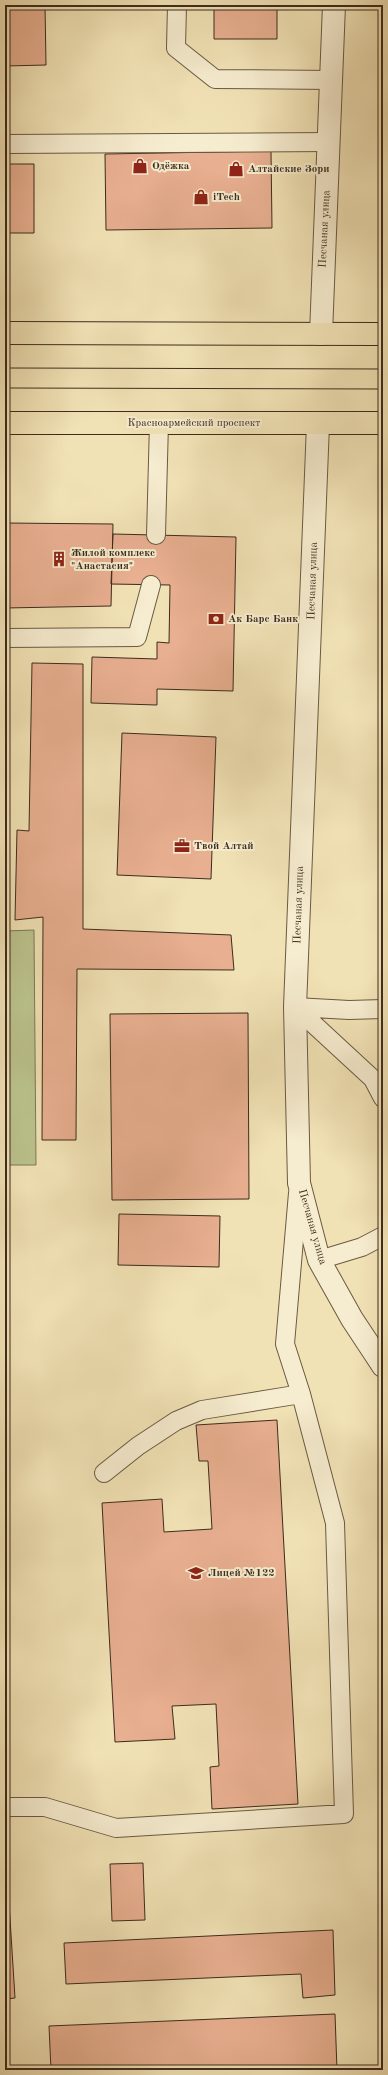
<svg xmlns="http://www.w3.org/2000/svg" width="388" height="2075" viewBox="0 0 388 2075" font-family="'Old Standard TT',serif">
<style>
.green{fill:#bbc38d;stroke:#7c7855}
.building{fill:#e8af90;stroke:#3c2c1d}
.lines{fill:none;stroke-linecap:round;stroke-linejoin:round}
.service-casing{stroke:#695a43;stroke-width:20}
.minor-casing{stroke:#695a43;stroke-width:24}
.primary-casing{stroke:#3c2c1d;stroke-width:24}
.service{stroke:#f6eccf;stroke-width:18}
.minor{stroke:#f6eccf;stroke-width:22}
.primary{stroke:#f1e2b5;stroke-width:22}
.tram{stroke:#3c2c1d;stroke-width:1}
.labels{text-anchor:middle;dominant-baseline:central;stroke-width:4;stroke-linejoin:round;paint-order:stroke}
.poi-label{font-size:11px;font-weight:bold;fill:#3c2c1d;stroke:#f6eccf;text-anchor:start}
.street-label{font-size:11px;fill:#3c2c1d;stroke:#f6eccf}
</style>
<rect width="100%" height="100%" fill="#f1e2b5"/>
<filter id="stains"><feTurbulence type="fractalNoise" baseFrequency=".005" numOctaves="4"/><feColorMatrix values="0 0 0 0 .2 0 0 0 0 .09 0 0 0 0 .02 0 0 0 .5 -.17"/></filter>
<radialGradient id="worn" r=".72"><stop offset=".6" stop-color="#630" stop-opacity="0"/><stop offset="1" stop-color="#630" stop-opacity=".3"/></radialGradient>
<path class="green" d="M34,930L36,1165H5V931Z"/>
<path class="building" d="M5,5H45L46,65L5,66Z
M214,5H277V39H214Z
M271,151L272,228L106,230L105,154Z
M5,164H34V233H5Z
M5,523L113,524L111,606L5,608Z
M113,534L236,537L233,691L157,689V705L91,703L92,657L157,659V642L169,643L170,585L111,584Z
M32,663L83,664V929L231,935L234,970L77,969L76,1140H42L43,917L15,920L17,830L29,831Z
M122,733L216,737L211,879L117,875Z
M248,1013L249,1199L112,1200L110,1014Z
M119,1214L220,1216L219,1267L118,1265Z
M277,1420L298,1804L212,1809L210,1767L219,1766L216,1704L172,1706L175,1739L115,1742L102,1503L162,1499L164,1532L212,1529L208,1461H199L196,1425Z
M5,1839L15,1998L5,1999Z
M143,1863L145,1920L112,1921L110,1864Z
M333,1930L335,1995L303,1998L301,1974L66,1984L64,1943Z
M335,2014L337,2070H51L49,2026Z"/>
<g class="lines">
<defs>
<path id="service" d="M177,5L176,48L215,79L333,80
M5,144L330,142
M156,535L159,423
M5,638L137,637L151,585
M295,1007L373,1079L383,1098
M295,1007L349,1010L383,1009
M319,1260L362,1247L383,1236
M104,1473L138,1446L176,1421L202,1410L301,1394
M5,1807H45L116,1828L344,1814L335,1523L301,1394L285,1344L298,1193"/>
<path id="minor" d="M321,334L334,5
M318,424L295,1007L299,1183L319,1260L352,1319L383,1366"/>
<path id="primary" d="M5,333L383,334
M5,423H383"/>
</defs>
<use href="#service" class="service-casing"/>
<use href="#minor" class="minor-casing"/>
<use href="#primary" class="primary-casing"/>
<use href="#service" class="service"/>
<use href="#minor" class="minor"/>
<use href="#primary" class="primary"/>
<path class="tram" d="M5,368L383,369
M5,388L383,389"/>
</g>
<defs>
<symbol id="shop-bare" viewBox="-9 -9 18 18"><path d="M-5-2.5h2.3a2.7 3.5 0 0 1 5.4 0H5L5.5 6h-11ZM-1.5-2.5h3a1.5 2.3 0 0 0-3 0Z" fill="#8f2418" stroke="#f6eccf" stroke-width="2.5" paint-order="stroke"/></symbol>
<symbol id="building-bare" viewBox="-9 -9 18 18"><path d="M-4-6H4V6H1V3H-1V6H-4ZM-2.5-4.3h1.7v1.8h-1.7ZM.8-4.3h1.7v1.8H.8ZM-2.5-1h1.7V.8h-1.7ZM.8-1h1.7V.8H.8Z" fill="#8f2418" stroke="#f6eccf" stroke-width="2.5" paint-order="stroke"/></symbol>
<symbol id="bank-bare" viewBox="-9 -9 18 18"><path d="M-6-4H6V4H-6ZM0-2.3a2.3 2.3 0 1 0 0 4.6a2.3 2.3 0 1 0 0-4.6Z" fill="#8f2418" stroke="#f6eccf" stroke-width="2.5" paint-order="stroke"/></symbol>
<symbol id="office-bare" viewBox="-9 -9 18 18"><path d="M-6-3h4V-5.5h4V-3h4V5H-6ZM-1-4.5V-3h2v-1.5ZM-6 0V1H6V0Z" fill="#8f2418" stroke="#f6eccf" stroke-width="2.5" paint-order="stroke"/></symbol>
<symbol id="school-bare" viewBox="-9 -9 18 18"><path d="M0-5L7-2L0 1L-7-2ZM-4 1L0 2.5L4 1V4Q0 6-4 4Z" fill="#8f2418" stroke="#f6eccf" stroke-width="2.5" paint-order="stroke"/></symbol>
</defs>
<g fill-rule="evenodd">
<use href="#shop-bare" x="129" y="155" width="22" height="22"/>
<use href="#shop-bare" x="225" y="158" width="22" height="22"/>
<use href="#shop-bare" x="190" y="186" width="22" height="22"/>
<use href="#building-bare" x="48" y="548" width="22" height="22"/>
<use href="#bank-bare" x="205" y="608" width="22" height="22"/>
<use href="#office-bare" x="171" y="835" width="22" height="22"/>
<use href="#school-bare" x="185" y="1562" width="22" height="22"/>
</g>
<g class="labels">
<g class="poi-label">
<text x="152" y="166">Одёжка</text>
<text x="248" y="169">Алтайские Зори</text>
<text x="213" y="197">iTech</text>
<text x="71" y="553">Жилой комплекс<tspan x="71" dy="13">"Анастасия"</tspan></text>
<text x="228" y="619">Ак Барс Банк</text>
<text x="194" y="846">Твой Алтай</text>
<text x="208" y="1573">Лицей №122</text>
</g>
<g class="street-label">
<text transform="translate(325 229) rotate(-87)">Песчаная улица</text>
<text x="194" y="423">Красноармейский проспект</text>
<text transform="translate(313 581) rotate(-88)">Песчаная улица</text>
<text transform="translate(299 905) rotate(-88)">Песчаная улица</text>
<text transform="translate(312 1227) rotate(74)">Песчаная улица</text>
</g>
</g>
<rect width="388" height="2075" fill="none" stroke="#f1e2b5" stroke-width="20"/>
<rect x="6" y="6" width="376" height="2063" fill="none" stroke="#3c2c1d" stroke-width="2"/>
<rect x="10" y="10" width="368" height="2055" fill="none" stroke="#3c2c1d"/>
<rect width="100%" height="100%" filter="url(#stains)"/>
<rect width="100%" height="100%" fill="url(#worn)"/>
</svg>
